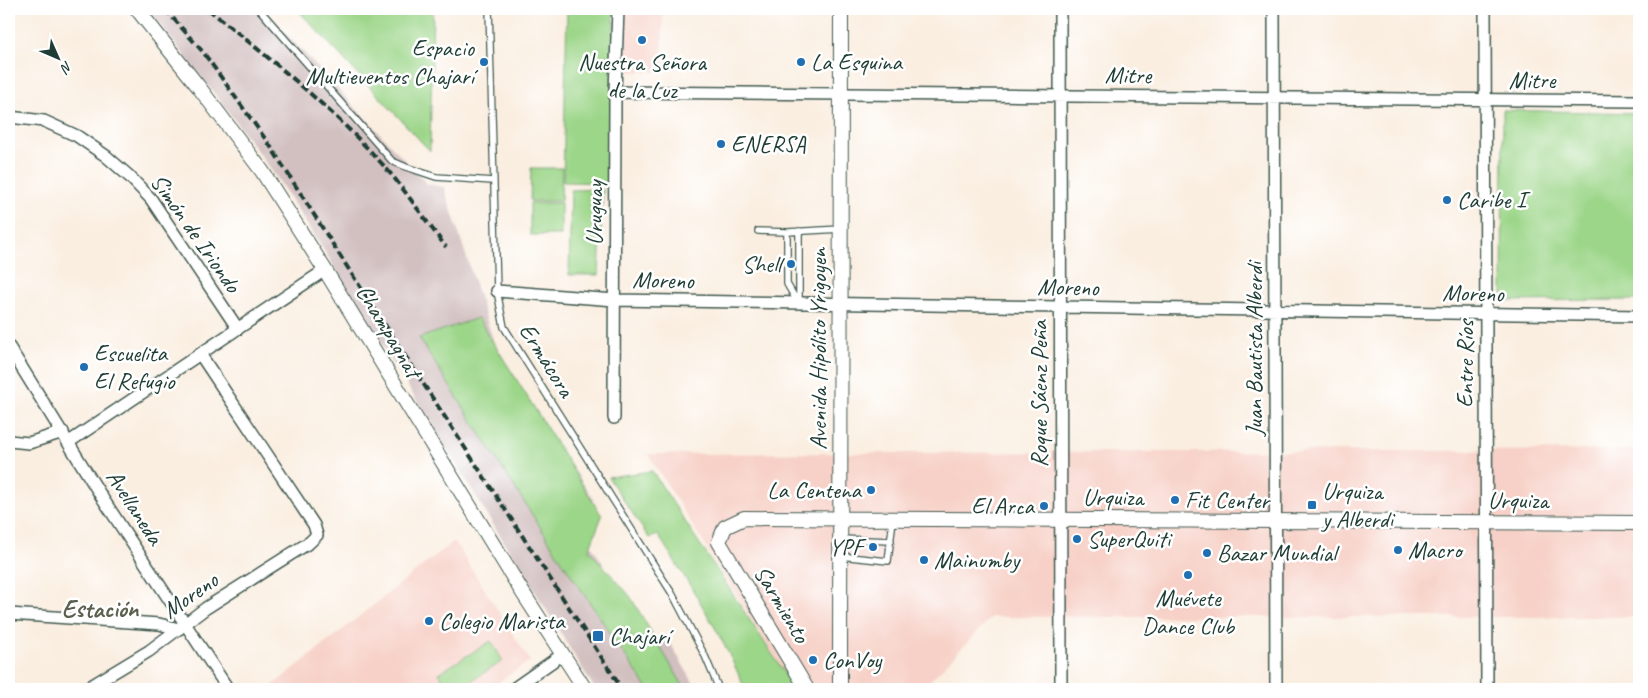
<svg xmlns="http://www.w3.org/2000/svg" width="1648" height="698" viewBox="0 0 1648 698" font-family="Caveat,sans-serif">
<style>
.built{fill:#f7d1c7}
.industrial{fill:#d2bfc0}
.green{fill:#9cd689;stroke:#5e8a5e}
.lines{fill:none;stroke-linecap:round;stroke-linejoin:round}
.service-casing{stroke:#40584e;stroke-width:8}
.minor-casing{stroke:#40584e;stroke-width:14}
.tertiary-casing{stroke:#40584e;stroke-width:16}
.service{stroke:#fff;stroke-width:5.5}
.minor{stroke:#fff;stroke-width:11}
.tertiary{stroke:#fff;stroke-width:14}
.rail{stroke:#1f3d34;stroke-width:4;stroke-dasharray:8 4;stroke-linecap:butt}
.poi-dot{fill:#1f6fb2;stroke:#fff;stroke-width:2}
.labels{text-anchor:middle;dominant-baseline:central;stroke-width:5;stroke-linejoin:round;paint-order:stroke}
.poi-label{font-size:24px;fill:#1f3d34;stroke:#fff;text-anchor:start}
.street-label{font-size:24px;fill:#1f3d34;stroke:#fff}
.neighbourhood-label{font-size:25px;font-weight:bold;fill:#5c604e;stroke:#fff}
</style>
<rect width="100%" height="100%" fill="#fff"/>
<filter id="ink" filterUnits="userSpaceOnUse"><feTurbulence type="fractalNoise" baseFrequency=".02" numOctaves="2"/><feDisplacementMap in="SourceGraphic" scale="10" xChannelSelector="R" yChannelSelector="G"/><feConvolveMatrix kernelMatrix="1 2 1 2 8 2 1 2 1" color-interpolation-filters="sRGB"/></filter>
<filter id="wash" filterUnits="userSpaceOnUse"><feTurbulence type="fractalNoise" baseFrequency=".0096" numOctaves="4" result="noise"/><feDisplacementMap in="SourceGraphic" scale="20" xChannelSelector="R" yChannelSelector="G"/><feGaussianBlur stdDeviation="1.12" result="paint"/><feColorMatrix in="noise" values="0 0 0 0 0 0 0 0 0 0 0 0 0 0 0 0 0 1.4 0 .05"/><feComposite in="paint" operator="in"/></filter>
<g filter="url(#wash)">
<rect width="100%" height="100%" fill="#faeee0"/>
<path class="built" d="M623,9H663L662,72H622Z
M1639,450V617H992L922,689H795L648,454Z
M454,541L530,661L488,689H268Z"/>
<path class="industrial" d="M148,9H263L427,184L444,187L495,346L513,379L594,500L583,531L648,638L666,636L697,689H595L323,249L277,178L228,111Z"/>
<path class="green" d="M297,9H433L430,151Z
M567,9H614L611,183L563,182Z
M1503,110L1639,113V300L1502,301Z
M531,168H562L561,201H530Z
M603,189L599,275H569L571,190Z
M530,203H561V235H530Z
M478,318L602,516L589,550L630,596L685,689H648L567,569L419,338Z
M652,471L795,689H745C722,634 690,585 658,535L649,538L608,477Z
M491,641L503,661L458,689H448L439,673Z"/>
</g>
<g filter="url(#ink)">
<g class="lines">
<defs>
<path id="service" d="M259,9L392,161L406,167L436,177L493,181
M489,9L497,291L504,327L673,595L705,656L719,689
M758,231L787,232
M799,231V304
M798,303L787,284V232L841,229
M840,539L891,541
M840,556L888,561L893,520"/>
<path id="minor" d="M1060,9L1061,689
M1274,9L1276,689
M1485,9L1487,689
M615,92L1639,101
M9,117L44,121L77,136L106,156L130,177L151,199L238,329
M497,291L615,300L1639,316
M9,347L103,499L228,689
M614,418L615,92L618,9
M9,441L29,443L63,432
M69,442L325,270
M9,614L159,624L179,629
M86,689L149,651L206,608L310,542L317,535L314,525L200,354
M513,689L563,654"/>
<path id="tertiary" d="M137,9L198,86L262,171L325,270L521,590L585,689
M807,689L719,542L725,527L744,518L1639,523
M840,689L841,9"/>
</defs>
<use href="#service" class="service-casing"/>
<use href="#minor" class="minor-casing"/>
<use href="#tertiary" class="tertiary-casing"/>
<use href="#service" class="service"/>
<use href="#minor" class="minor"/>
<use href="#tertiary" class="tertiary"/>
<path class="rail" d="M165,9L203,52L269,144L346,265L622,689
M208,9C269,58 331,107 384,166C406,191 425,220 446,247"/>
</g>
</g>
<g class="poi-dot">
<circle cx="642" cy="40" r="5"/>
<circle cx="484" cy="62" r="5"/>
<circle cx="801" cy="62" r="5"/>
<circle cx="721" cy="144" r="5"/>
<circle cx="1447" cy="200" r="5"/>
<circle cx="791" cy="264" r="5"/>
<circle cx="84" cy="367" r="5"/>
<circle cx="871" cy="490" r="5"/>
<circle cx="1175" cy="500" r="5"/>
<rect x="1307" y="500" width="10" height="10" rx="2.5"/>
<circle cx="1044" cy="506" r="5"/>
<circle cx="1077" cy="539" r="5"/>
<circle cx="873" cy="547" r="5"/>
<circle cx="1398" cy="550" r="5"/>
<circle cx="1207" cy="553" r="5"/>
<circle cx="924" cy="560" r="5"/>
<circle cx="1188" cy="575" r="5"/>
<circle cx="429" cy="621" r="5"/>
<rect x="592" y="630" width="12" height="12" rx="2.5"/>
<circle cx="813" cy="660" r="5"/>
</g>
<g class="labels">
<g class="poi-label">
<text x="474" y="48" text-anchor="end">Espacio<tspan x="474" dy="28">Multieventos Chajarí</tspan></text>
<text x="642" y="62" text-anchor="middle">Nuestra Señora<tspan x="642" dy="28">de la Luz</tspan></text>
<text x="811" y="62">La Esquina</text>
<text x="731" y="144">ENERSA</text>
<text x="1457" y="200">Caribe I</text>
<text x="781" y="264" text-anchor="end">Shell</text>
<text x="94" y="353">Escuelita<tspan x="94" dy="28">El Refugio</tspan></text>
<text x="861" y="490" text-anchor="end">La Centena</text>
<text x="1322" y="491">Urquiza<tspan x="1322" dy="28">y Alberdi</tspan></text>
<text x="1185" y="500">Fit Center</text>
<text x="1034" y="506" text-anchor="end">El Arca</text>
<text x="1087" y="539">SuperQuiti</text>
<text x="863" y="547" text-anchor="end">YPF</text>
<text x="1408" y="550">Macro</text>
<text x="1217" y="553">Bazar Mundial</text>
<text x="934" y="560">Mainumby</text>
<text x="1188" y="598" text-anchor="middle">Muévete<tspan x="1188" dy="28">Dance Club</tspan></text>
<text x="439" y="621">Colegio Marista</text>
<text x="609" y="636">Chajarí</text>
<text x="823" y="660">ConVoy</text>
</g>
<g class="street-label">
<text transform="translate(1128 75) rotate(1)">Mitre</text>
<text x="1532" y="80">Mitre</text>
<text transform="translate(594 213) rotate(-90)">Uruguay</text>
<text transform="translate(196 233) rotate(55)">Simón de Iriondo</text>
<text transform="translate(663 280) rotate(1)">Moreno</text>
<text transform="translate(1068 287) rotate(1)">Moreno</text>
<text transform="translate(1473 293) rotate(1)">Moreno</text>
<text transform="translate(389 331) rotate(59)">Champagnat</text>
<text transform="translate(818 349) rotate(-90)">Avenida Hipólito Yrigoyen</text>
<text transform="translate(1254 349) rotate(-90)">Juan Bautista Alberdi</text>
<text transform="translate(547 360) rotate(58)">Ermácora</text>
<text transform="translate(1465 364) rotate(-90)">Entre Ríos</text>
<text transform="translate(1039 394) rotate(-90)">Roque Sáenz Peña</text>
<text x="1113" y="497">Urquiza</text>
<text x="1518" y="500">Urquiza</text>
<text transform="translate(135 507) rotate(57)">Avellaneda</text>
<text transform="translate(190 595) rotate(-35)">Moreno</text>
<text transform="translate(782 604) rotate(59)">Sarmiento</text>
</g>
<g class="neighbourhood-label">
<text x="100" y="609">Estación</text>
</g>
</g>
<rect width="1648" height="698" fill="none" stroke="#fff" stroke-width="30"/>
<g transform="translate(58 58) rotate(135)" stroke="#ffffff" stroke-width="4" paint-order="stroke">
<path d="M0-4L9 19L0 12L-9 19Z" fill="#1f3d34"/>
<text y="-8" font-size="14" font-weight="bold" text-anchor="middle" fill="#1f3d34">N</text>
</g>
</svg>
